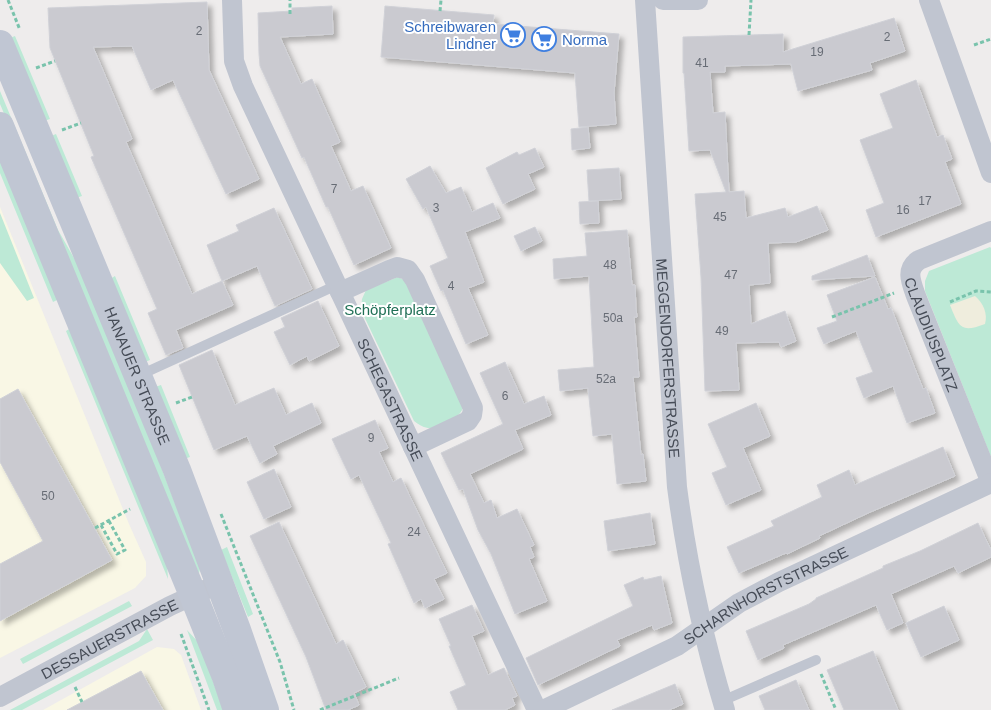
<svg xmlns="http://www.w3.org/2000/svg" width="991" height="710" viewBox="0 0 991 710" font-family="Helvetica,sans-serif">
<style>
.commercial{fill:#f9f7e5}
.green{fill:#bde9d6}
.sand{fill:#efeddd}
.building{fill:#cacad0;stroke:#d0d1d7;filter:url(#shadow)}
.lines{fill:none;stroke-linecap:round;stroke-linejoin:round}
.path{stroke:#79c3ac;stroke-width:3;stroke-dasharray:4 2.5;stroke-linecap:butt}
.lane{stroke:#c0c5d0;stroke-width:10}
.street{stroke:#c0c5d0;stroke-width:20}
.secondary{stroke:#c0c6d3;stroke-width:28}
.labels{text-anchor:middle;dominant-baseline:central;stroke-width:4;stroke-linejoin:round;paint-order:stroke}
.number-label{font-size:12px;fill:#676c75}
.shop-label{font-size:15px;fill:#366cbe;stroke:#fff;text-anchor:end}
.park-label{font-size:15px;fill:#207056;stroke:#fff}
.street-label{font-size:15px;fill:#464c57;stroke:#fff}
</style>
<defs>
<filter id="shadow"><feDropShadow dx="4.5" dy="4.5" stdDeviation="2.5" flood-color="#0004"/></filter>
</defs>
<rect width="100%" height="100%" fill="#eeecec"/>
<path class="commercial" d="M0,207L129,524L146,562V576L135,588L0,658Z
M157,647L174,649L181,655L201,710H43Z"/>
<path class="green" d="M15,36L50,119L44,121L10,38Z
M0,91L58,230L94,293L200,568L199,574L0,104Z
M56,134L82,196L76,198L51,136Z
M0,157L59,299L53,302L0,173Z
M0,213L34,298L27,301L0,263Z
M990,247L991,248V457L925,291V281L929,271Z
M115,276L150,360L145,362L110,279Z
M398,277L404,280L407,285L463,408C460,418 438,429 428,428C422,427 418,424 414,421L361,310L362,299L366,290Z
M71,328L167,564L168,579L66,331Z
M161,385L190,457L184,459L155,387Z
M227,547L253,614L248,617L221,550Z
M129,601L132,606L23,664L20,659Z
M147,629L153,640L22,710H10L139,641Z
M187,630L200,644L223,710H217Z"/>
<path class="sand" d="M975,296C983,303 988,313 985,324C961,333 959,328 950,305Z"/>
<path class="building" d="M207,2L209,70L259,179L226,194L173,80L151,90L132,46L93,47L132,139L126,142L192,294L222,281L233,305L176,330L183,348L166,355L148,313L157,309L91,157L94,156L50,48L48,8Z
M332,6L333,34L280,37L301,84L312,79L340,142L331,146L351,191L363,186L391,248L354,265L328,207H326L304,157L302,158L260,66L259,54L258,13L292,11V8Z
M385,6L494,15L493,24L619,34L614,93L616,124L579,127L575,73L381,57Z
M894,18L905,51L870,63L872,70L798,91L791,64L725,66V72H710L713,113L725,112L729,192L744,191L746,218L785,208L788,217L817,206L828,230L796,242L768,243L770,283L749,285L751,324L785,311L796,341L781,347L779,342L736,343L739,390L705,391L701,277L695,194L726,192L710,150L689,151L684,73H683V37L783,34V52Z
M916,80L937,137L943,135L952,159L945,162L961,204L876,237L866,210L884,203L860,140L893,128L880,94Z
M588,127L590,148L572,150L571,129Z
M535,148L544,167L528,174L535,189L503,204L486,168L517,152L519,155Z
M430,166L446,193L461,187L472,212L493,203L500,218L465,232L484,282L468,288L488,335L466,344L443,290L441,291L430,266L448,258L426,207L423,209L406,179Z
M619,168L621,199L589,201L587,170Z
M598,201L599,223L580,224L579,202Z
M274,208L312,289L275,306L257,266L222,281L207,245L239,231L236,225Z
M535,227L542,241L521,251L514,236Z
M627,230L632,285H635L636,309L637,317H634L639,377H633L641,455L643,454L646,481L617,484L612,434L593,436L588,388L560,391L558,370L594,367L589,276L554,279L553,259L587,256L585,233Z
M867,255L875,276L812,280V276Z
M875,277L888,309L891,308L923,389L926,388L935,413L907,423L893,386L864,398L856,378L873,372L856,331L824,344L817,328L837,321L827,295Z
M318,301L339,346L309,361L307,356L290,365L274,332L285,327L281,318Z
M212,350L235,405L274,388L286,415L312,403L321,423L273,446L277,454L260,463L247,436L214,450L179,365Z
M505,362L524,404L544,396L551,415L515,430L523,449L470,474L484,503L491,500L497,518L517,509L534,545L530,547L534,557L529,559L547,601L515,614L491,554L478,530L463,489L459,490L441,453L503,424L480,373Z
M18,389L112,560L0,621V564L43,541L0,462V399Z
M756,403L770,436L743,448L761,490L726,505L712,473L727,467L708,424Z
M375,420L388,448L379,452L393,482L401,478L447,573L434,579L444,599L425,608L421,599L414,603L388,544L391,543L359,475L351,479L332,439Z
M943,447L955,476L868,513L819,536L820,538L787,554L786,553L739,573L727,547L774,526L771,521L822,497L817,485L849,470L855,485Z
M274,469L291,507L264,519L247,482Z
M650,513L655,544L608,551L604,521Z
M279,522L336,644L343,640L366,687L354,693L359,705L348,710H326L306,657L250,536Z
M978,523L991,550V557L958,573L954,566L891,594L903,623L887,630L876,605L783,645L784,648L758,660L746,631L809,604L816,599V598L883,568V566L920,551Z
M661,576L672,623L654,630L652,625L617,640L620,646L538,685L526,658L633,606L624,585L643,577L644,580Z
M472,605L484,631L472,636L488,675L504,668L517,696L512,698L515,705L505,710H458L450,692L466,685L449,646H451L439,619Z
M944,606L959,640L921,657L906,623Z
M873,651L898,710H844L827,670Z
M141,671L163,710H67Z
M796,680L809,710H765L759,696Z
M675,684L683,704L669,710H612Z"/>
<g class="lines">
<path class="path" d="M8,0L20,30
M440,11L441,0
M290,14V0
M749,35L751,0
M974,45L991,39
M36,68L55,61
M62,130L81,123
M950,302L976,291L991,292
M832,317L894,293
M176,403L192,397
M221,514L280,662L294,710
M101,525L117,554L125,550L109,521
M95,528L130,509
M181,634L209,710
M821,674L836,710
M75,687L82,702
M320,710L399,678"/>
<path class="lane" d="M140,375L337,285
M722,701L816,660"/>
<g class="street">
<path id="s1" d="M232,0L234,61L243,86L537,710"/>
<path id="s2" d="M645,0L677,487C687,562 703,638 725,710"/>
<path d="M663,0H698"/>
<path d="M929,0L991,173"/>
<path id="s3" d="M991,231L919,260C905,269 911,282 916,296L991,483"/>
<path d="M340,292L389,270L397,267L408,270L415,280L473,408L472,415L468,421L413,447"/>
<path id="s4" d="M0,697L170,606L220,583"/>
<path id="s5" d="M543,710L677,646L739,603L779,582L991,483"/>
</g>
<g class="secondary">
<path id="s6" d="M0,44L177,470L237,630L265,710"/>
<path d="M0,126L193,595L226,677L237,710"/>
</g>
</g>
<defs>
<symbol id="supermarket-ring" viewBox="-11 -11 22 22"><circle r="9.5" fill="#fff" stroke="#3f7fe0" stroke-width="1.5"/><path d="M-6-5.5h2.5l.6 2H6L4.5 2H-2.5L-4.4-4H-6ZM-1.5 3.2a1.3 1.3 0 1 0 .1 0ZM3 3.2a1.3 1.3 0 1 0 .1 0Z" fill="#3f7fe0"/></symbol>
</defs>
<g fill-rule="evenodd">
<use href="#supermarket-ring" x="499" y="21" width="28" height="28"/>
<use href="#supermarket-ring" x="530" y="25" width="28" height="28"/>
</g>
<g class="labels">
<g class="number-label">
<text x="199" y="31">2</text>
<text x="887" y="37">2</text>
<text x="817" y="52">19</text>
<text x="702" y="63">41</text>
<text x="334" y="189">7</text>
<text x="925" y="201">17</text>
<text x="436" y="208">3</text>
<text x="903" y="210">16</text>
<text x="720" y="217">45</text>
<text x="610" y="265">48</text>
<text x="731" y="275">47</text>
<text x="451" y="286">4</text>
<text x="613" y="318">50a</text>
<text x="722" y="331">49</text>
<text x="606" y="379">52a</text>
<text x="505" y="396">6</text>
<text x="371" y="438">9</text>
<text x="48" y="496">50</text>
<text x="414" y="532">24</text>
</g>
<g class="shop-label">
<text x="496" y="26">Schreibwaren<tspan x="496" dy="17">Lindner</tspan></text>
<text x="562" y="39" text-anchor="start">Norma</text>
</g>
<g class="park-label">
<text x="390" y="309">Schöpferplatz</text>
</g>
<g class="street-label">
<text stroke="none"><textPath href="#s3" startOffset="159">CLAUDIUSPLATZ</textPath></text>
<text stroke="none"><textPath href="#s2" startOffset="359">MEGGENDORFERSTRASSE</textPath></text>
<text stroke="none"><textPath href="#s6" startOffset="359">HANAUER STRASSE</textPath></text>
<text stroke="none"><textPath href="#s1" startOffset="434">SCHEGASTRASSE</textPath></text>
<text stroke="none"><textPath href="#s5" startOffset="251">SCHARNHORSTSTRASSE</textPath></text>
<text stroke="none"><textPath href="#s4" startOffset="124">DESSAUERSTRASSE</textPath></text>
</g>
</g>
</svg>
